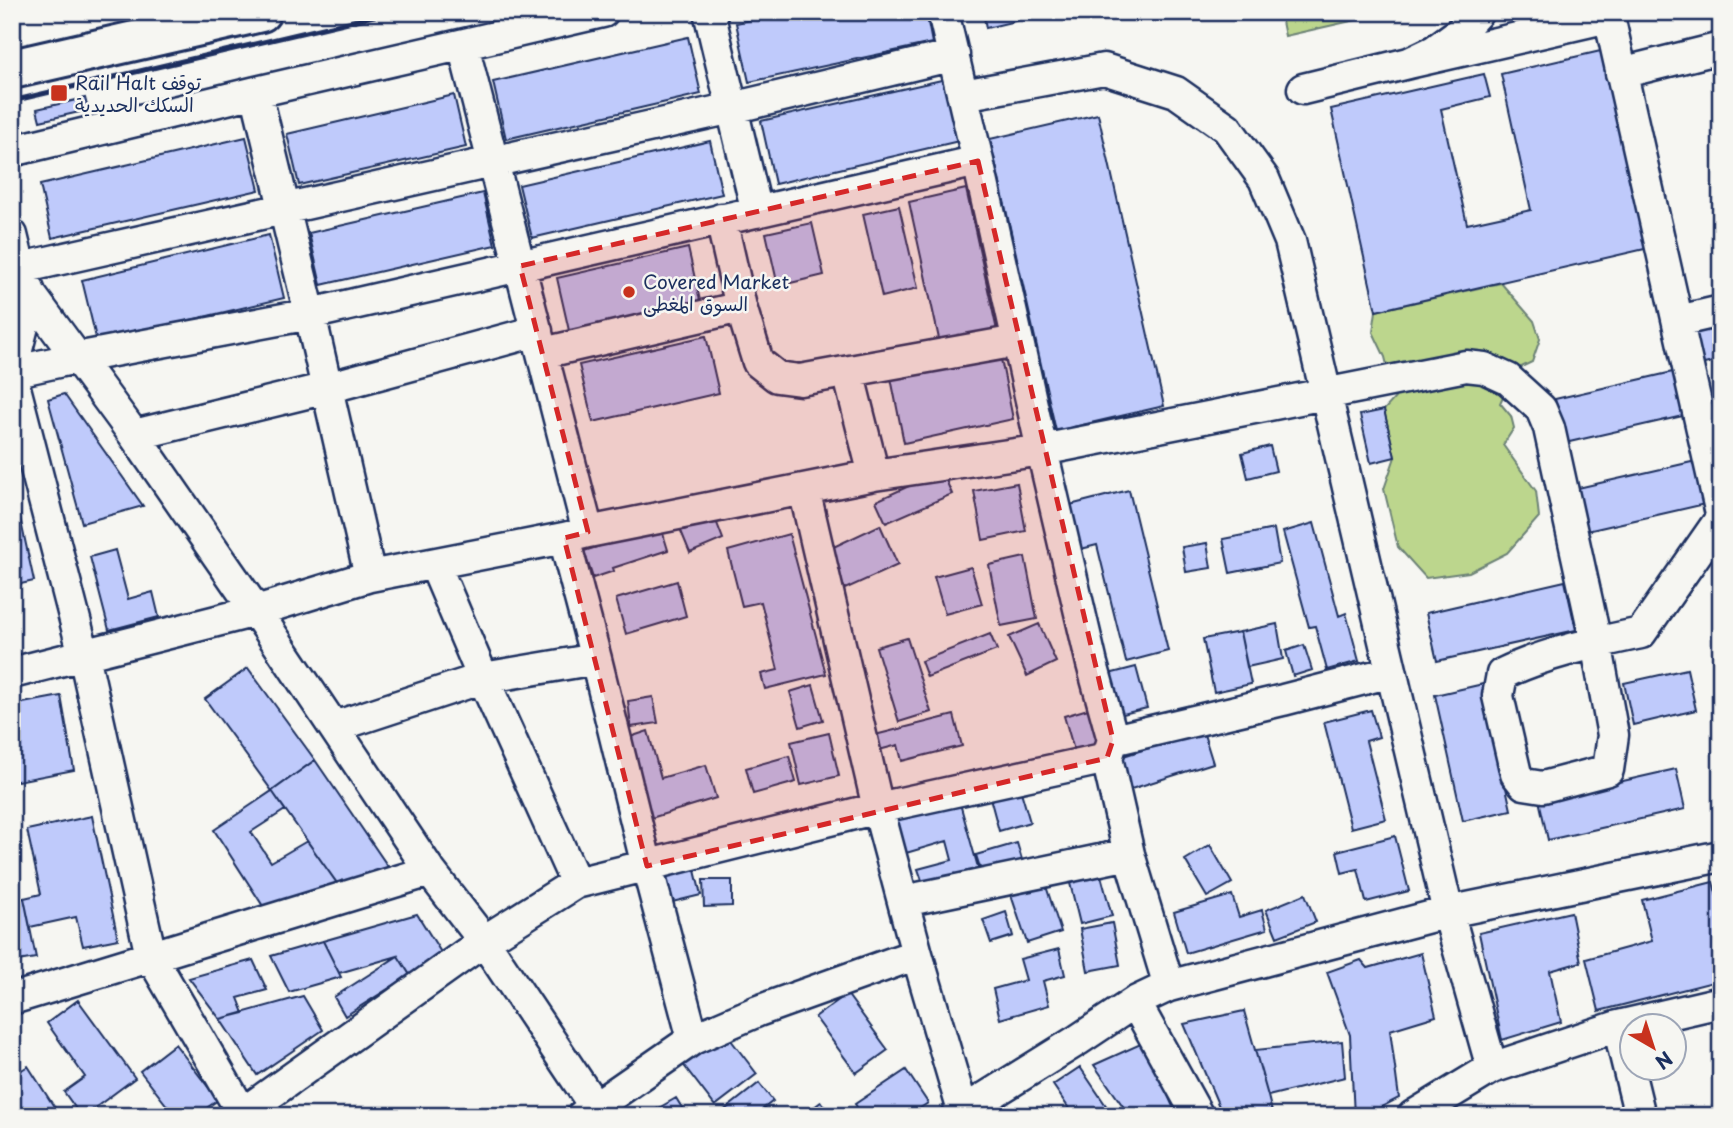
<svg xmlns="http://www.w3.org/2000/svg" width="1733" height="1128" viewBox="0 0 1733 1128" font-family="'Playpen Sans','Playpen Sans Arabic',sans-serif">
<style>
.green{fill:#bcd68d;stroke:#6c8276;stroke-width:2}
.building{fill:#bfcafb;stroke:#1b2f5e;stroke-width:2}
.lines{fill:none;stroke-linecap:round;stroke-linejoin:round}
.street-casing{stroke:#1b2f5e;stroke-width:35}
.highway-casing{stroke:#1b2f5e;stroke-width:44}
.street{stroke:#f6f6f2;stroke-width:30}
.highway{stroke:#f6f6f2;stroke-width:38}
.rail{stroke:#1b2f5e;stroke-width:5}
.marked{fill:#d62828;fill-opacity:0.2;stroke:#d62828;stroke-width:5;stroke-dasharray:14 9;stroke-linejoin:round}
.poi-dot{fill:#c8321e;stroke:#f6f6f2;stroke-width:2.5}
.labels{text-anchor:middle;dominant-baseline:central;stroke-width:5;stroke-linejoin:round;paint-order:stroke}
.poi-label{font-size:19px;fill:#1b2f5e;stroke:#f6f6f2;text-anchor:start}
</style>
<rect width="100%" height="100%" fill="#f6f6f2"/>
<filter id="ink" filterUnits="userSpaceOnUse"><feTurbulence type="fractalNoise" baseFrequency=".0143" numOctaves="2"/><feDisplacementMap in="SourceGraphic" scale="14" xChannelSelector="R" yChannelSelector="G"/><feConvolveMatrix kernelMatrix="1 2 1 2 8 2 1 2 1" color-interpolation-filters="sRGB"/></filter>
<g filter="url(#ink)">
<path class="green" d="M1280,12H1391L1285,36Z
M1501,283L1534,321L1540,339L1532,362L1515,370L1500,403L1511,416L1514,428L1503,445L1536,491L1539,517L1507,553L1469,572L1426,578L1398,547L1384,489L1395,457L1384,410L1395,398L1385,357L1373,332L1376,311Z"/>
<path class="building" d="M789,12H926L932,43L749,82L736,23Z
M983,12H1053L986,28Z
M1711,12H1721V31L1716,32Z
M688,37L701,94L506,139L493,82Z
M1605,50L1649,248L1376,311L1331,109L1484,74L1490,97L1441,109L1467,224L1531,210L1501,74Z
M946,79L959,141L775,184L761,121Z
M454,95L466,147L299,185L287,134Z
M85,98L88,110L40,121L37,109Z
M1098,114L1164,406L1056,431L990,139Z
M246,137L259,190L52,238L40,185Z
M710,141L722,194L532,238L519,185Z
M966,189L998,335L941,348L909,202Z
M483,193L495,245L321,285L309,233Z
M899,206L918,288L882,297L863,214Z
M812,223L824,275L778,286L766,233Z
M269,235L284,298L97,342L82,280Z
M688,248L701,305L570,335L557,278Z
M1721,320V360L1700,365L1691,327Z
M706,336L719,393L593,422L579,365Z
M1000,354L1013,419L904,443L891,378Z
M1677,371L1687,415L1565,443L1555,399Z
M64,394L143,506L82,523L48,399Z
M1721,402V442L1714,444L1705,406Z
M1384,410L1395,457L1371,463L1360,415Z
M1270,446L1276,471L1248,478L1242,453Z
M1696,461L1705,504L1587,531L1578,488Z
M942,471L952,494L886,523L876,501Z
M12,481L34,581L12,586Z
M1017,483L1026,531L983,540L974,491Z
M1129,490L1168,651L1126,662L1097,545L1073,551L1062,507Z
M715,518L723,539L690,553L681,531Z
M1314,523L1339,616L1346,613L1359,661L1327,670L1315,626L1309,627L1283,532Z
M880,525L898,565L845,589L827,550Z
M661,527L668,550L613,568L614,571L593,578L584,551Z
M1274,529L1280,563L1230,573L1223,539Z
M789,534L826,674L765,689L761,674L778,670L761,602L742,606L728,551Z
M1207,543L1211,568L1186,572L1182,547Z
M115,550L128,599L153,592L159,617L109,630L90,557Z
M1025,557L1037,619L1001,626L989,565Z
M971,567L982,604L945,614L934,577Z
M677,581L686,616L626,634L616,599Z
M1565,581L1576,630L1437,661L1426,613Z
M1039,624L1056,662L1027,676L1009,637Z
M1277,624L1283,659L1247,667L1240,632Z
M1240,632L1251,684L1214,692L1203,639Z
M990,634L997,650L927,677L921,661Z
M907,638L931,712L899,722L876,647Z
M1304,645L1312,670L1293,676L1286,651Z
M1136,667L1147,708L1111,717L1101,676Z
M248,668L315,760L272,791L205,699Z
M1687,669L1696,710L1633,725L1624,683Z
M1483,684L1511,810L1463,821L1435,695Z
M813,685L823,720L800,727L790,692Z
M61,696L74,770L12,782V705Z
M653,697L658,723L631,727L628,701Z
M1088,709L1100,750L1076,757L1064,716Z
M1371,710L1379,737L1366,741L1386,819L1351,828L1324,722Z
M954,715L962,746L902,761L898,745L879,750L875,735Z
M648,731L661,778L706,765L716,798L648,819L624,739Z
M1203,731L1213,763L1128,790L1117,758Z
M829,733L839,776L801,785L791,742Z
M789,756L796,782L753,794L746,768Z
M315,760L391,871L339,886L272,791Z
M1676,769L1685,809L1548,840L1539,800Z
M1019,785L1030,822L999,831L989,794Z
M272,791L285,810L251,832L271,862L307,841L339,886L263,906L214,830Z
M959,800L979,871L924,886L918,869L952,860L947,841L906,853L896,817Z
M92,816L118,939L83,946L76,917L30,927L24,898L41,894L27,830Z
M1395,836L1409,891L1366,902L1358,869L1342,873L1337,851Z
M1017,843L1023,863L982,874L976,855Z
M1210,845L1232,883L1207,897L1185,860Z
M693,862L701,895L664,904L656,871Z
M1100,872L1112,916L1080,924L1069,879Z
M703,880H732V906L704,907Z
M1713,882L1721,912V980L1599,1011L1586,959L1652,941L1642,900Z
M1045,883L1061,932L1027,943L1011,895Z
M1305,894L1316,922L1277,937L1266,910Z
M1232,895L1239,917L1262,910L1267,929L1186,953L1174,912Z
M24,898L36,958L12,962V900Z
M1006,912L1013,936L991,943L983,920Z
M1571,912L1581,962L1550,971L1561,1022L1502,1040L1479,933Z
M417,914L442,954L410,975L398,956L339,973L323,941Z
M1112,923L1120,965L1088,971L1080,929Z
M323,941L341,977L289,992L271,956Z
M1059,949L1065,975L1043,981L1049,1005L1000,1019L993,989L1026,980L1020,959Z
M1421,953L1436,1016L1390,1030L1399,1098L1364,1116H1354L1350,1035L1327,972L1361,960L1368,968Z
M398,956L410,975L345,1016L334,997Z
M253,960L267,990L238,998L244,1013L220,1019L189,978Z
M847,994L888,1050L856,1073L815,1017Z
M303,996L323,1030L257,1075L220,1019Z
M78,1000L135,1078L84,1116H81L64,1092L85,1077L47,1023Z
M1244,1011L1268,1096L1273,1116H1223L1184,1024Z
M724,1031L757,1074L715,1106L682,1063Z
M1342,1041L1345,1077L1268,1096L1255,1050Z
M1145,1042L1177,1116H1130L1094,1065Z
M175,1044L218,1100L195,1116H175L140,1071Z
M28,1066L60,1116H12V1076Z
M1080,1067L1113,1116H1074L1053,1085Z
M906,1070L928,1103L908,1116H863L855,1104Z
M759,1083L773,1101L754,1116H717Z
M676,1098L687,1116H645Z
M821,1102L831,1116H802Z"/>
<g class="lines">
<defs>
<path id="street" d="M709,12L757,212
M943,12L978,161L1042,450L1092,664L1113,740L1107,758L1129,854L1169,986
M1608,12L1721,514
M463,45L588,532
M1409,63L1609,17
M1621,73L1721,48
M1303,89L1409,63L1434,51L1460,32L1478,12
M256,92L310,314L370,576
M963,95L1104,69L1176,92L1227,128L1264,179L1290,241L1448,912L1492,1068
M12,151L256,92L603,12
M721,219L741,307L758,362L777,377L800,380L1017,341
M12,235L20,268L31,295L134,435L256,611L430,871L484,941L601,1116
M12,270L732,108L954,55
M1678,321L1721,311
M543,353L741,307
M12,369L31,295
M12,372L76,358L310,314L978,161
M848,372L874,475
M12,376L84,655L151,956L244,1116
M134,435L327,388L537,331
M804,489L878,808L917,954L963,1111L966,1116
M564,538L596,659L647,866L693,1039
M435,565L483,678L576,883
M12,673L256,611L370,576L564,538L588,532L874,475L1042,450L1466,366L1484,368L1508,379L1541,409L1549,428L1596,642L1613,735L1608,770L1543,787L1524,784L1516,774L1498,696L1502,674C1545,653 1594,643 1641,633L1721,518
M334,727L483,678L596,659
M1113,740L1283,700L1391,672
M904,901L1129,854
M12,999L430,871
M1135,1002L1198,1116
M1618,1026L1640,1116
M239,1116L484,941L576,883L878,808L1107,758
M582,1116L693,1039L758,1011L917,954
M956,1116L1078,1040L1135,1002L1169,986L1448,912L1721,856
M1413,1116L1492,1068L1618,1026L1721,1002"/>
<path id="highway" d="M12,69L261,12"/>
</defs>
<use href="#street" class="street-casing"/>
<use href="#highway" class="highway-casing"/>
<use href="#street" class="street"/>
<use href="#highway" class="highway"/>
<path class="rail" d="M12,101L391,12"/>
</g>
</g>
<path class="marked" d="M978,161L1113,740L1107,758L647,866L564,538L588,532L520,266Z"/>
<g class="poi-dot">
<rect x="50" y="84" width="18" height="18" rx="3.5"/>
<circle cx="629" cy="292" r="7"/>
</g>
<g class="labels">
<g class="poi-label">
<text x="75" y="82">Rail Halt توقف<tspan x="75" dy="22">السكك الحديدية</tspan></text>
<text x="643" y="281">Covered Market<tspan x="643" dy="22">السوق المغطى</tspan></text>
</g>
</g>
<rect width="1733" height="1128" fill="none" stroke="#f6f6f2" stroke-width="42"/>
<rect x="21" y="21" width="1691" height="1086" fill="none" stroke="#1b2f5e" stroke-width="2.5" filter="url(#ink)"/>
<g transform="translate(1653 1047) rotate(141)"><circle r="33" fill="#f6f6f2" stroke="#9ea6b7" stroke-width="2"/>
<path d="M0-5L12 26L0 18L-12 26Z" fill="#c8321e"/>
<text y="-10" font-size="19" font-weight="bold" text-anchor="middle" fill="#1b2f5e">N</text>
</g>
</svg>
